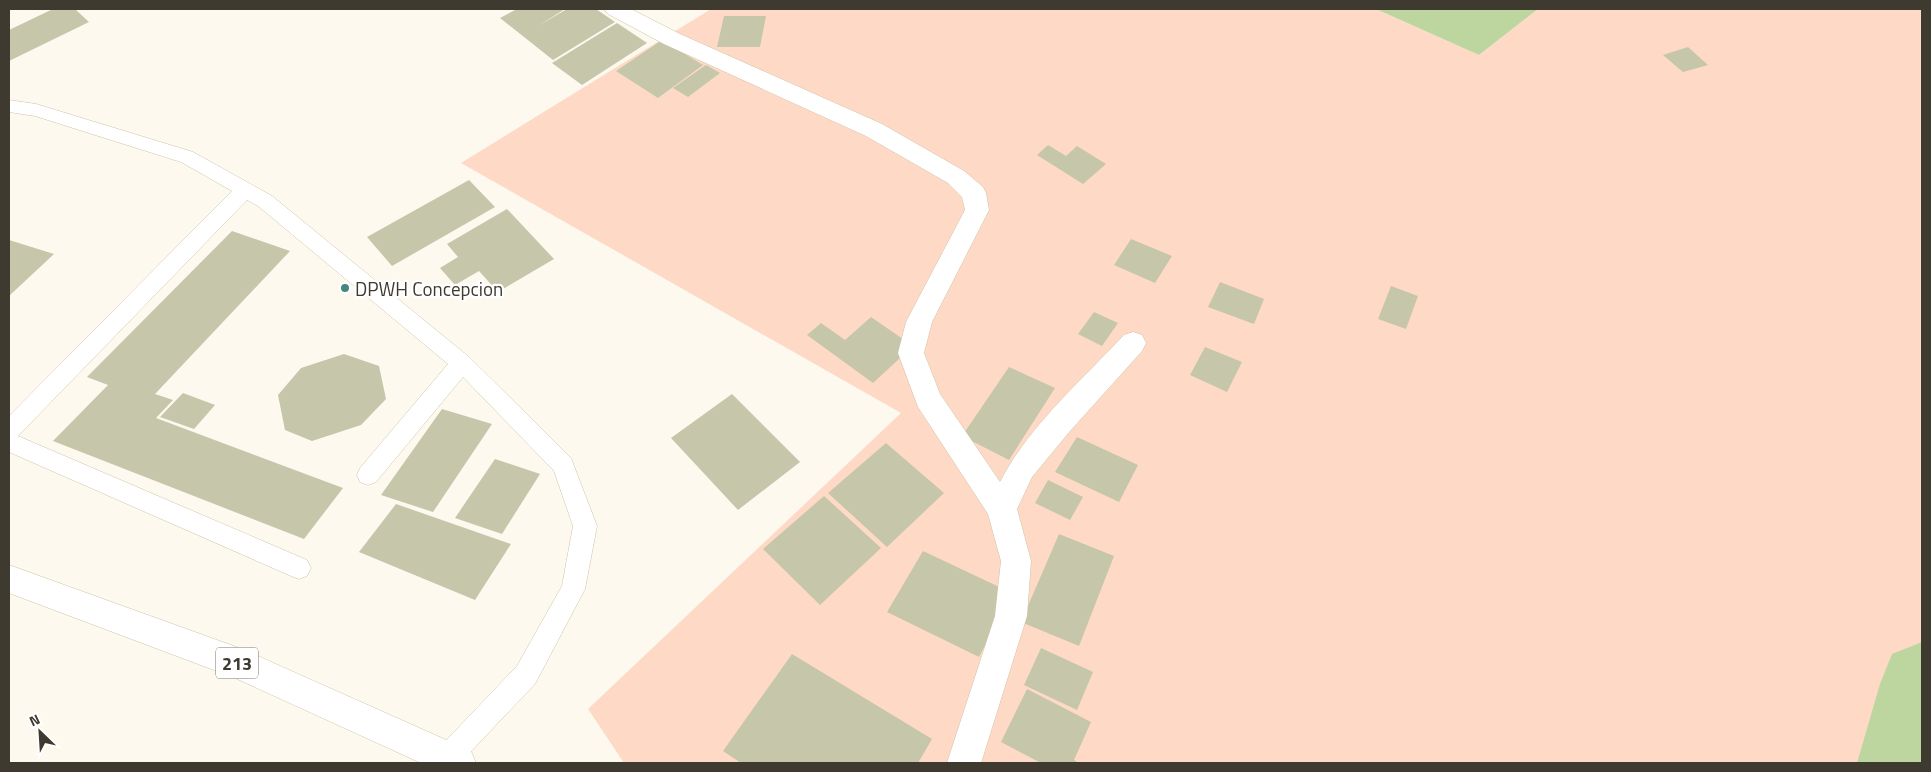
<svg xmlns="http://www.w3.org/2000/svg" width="1931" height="772" viewBox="0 0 1931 772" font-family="'Titillium Web',sans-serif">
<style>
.green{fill:#fedac6}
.water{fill:#bdd59e}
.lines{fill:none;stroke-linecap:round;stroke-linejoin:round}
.river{fill:#bdd59e;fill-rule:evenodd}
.building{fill:#c5c6aa}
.service-casing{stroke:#cfc4a9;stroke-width:1}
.minor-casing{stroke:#cfc4a9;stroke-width:1}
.primary-casing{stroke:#cfc4a9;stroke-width:1}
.service{fill:#fff;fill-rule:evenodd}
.minor{fill:#fff;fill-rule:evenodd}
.primary{fill:#fff;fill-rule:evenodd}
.poi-dot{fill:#428880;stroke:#fff;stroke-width:2}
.labels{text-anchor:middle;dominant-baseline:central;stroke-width:4.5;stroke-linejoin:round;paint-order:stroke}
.shield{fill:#fff;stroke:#78756d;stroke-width:1}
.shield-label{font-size:18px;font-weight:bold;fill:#3e3a2f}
.poi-label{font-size:19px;fill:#3e3a2f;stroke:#fff;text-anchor:start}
</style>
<rect width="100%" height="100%" fill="#fdf9ee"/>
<path class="green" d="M711,9H1376L1479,55L1538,9H1922V763H624L588,709L901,413L461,163Z"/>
<path class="water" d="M1376,9H1538L1479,55Z"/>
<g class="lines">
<path class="river" d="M1922,642V763H1857L1880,684L1892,654Z"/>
</g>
<path class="building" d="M53,9H75L89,22L9,61V30Z
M517,9H565L538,26L567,9H596L615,22L553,60L500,18Z
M724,16H766L760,47H717Z
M617,23L647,43L582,85L552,63Z
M662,40L703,65L658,98L616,71Z
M1688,47L1708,65L1683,72L1663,55Z
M706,65L720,73L688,97L673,88Z
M1048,145L1066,156L1077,146L1106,164L1083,184L1037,155Z
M469,180L495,207L392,266L367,237Z
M507,209L554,259L498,292L479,271L455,285L440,268L458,257L447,244Z
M232,231L290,251L155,394L173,400L156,418L343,488L304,539L53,441L108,385L87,377Z
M1131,239L1172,256L1155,283L1114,265Z
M9,240L54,254L9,296Z
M1220,282L1264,299L1254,324L1208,307Z
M1391,286L1418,296L1406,329L1378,319Z
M1094,312L1118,323L1102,346L1078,334Z
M871,317L913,346L873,383L807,335L821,323L845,340Z
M1205,347L1242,362L1227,392L1190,375Z
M344,354L379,366L386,399L361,425L312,441L285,430L278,395L301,368Z
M1009,367L1055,388L1009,460L962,436Z
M183,393L215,405L194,429L160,417Z
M732,394L800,462L738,510L671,438Z
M442,409L492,424L433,512L381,495Z
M1077,437L1138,465L1119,502L1055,472Z
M886,443L944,493L887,547L828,493Z
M495,459L540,474L502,534L455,518Z
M1048,480L1083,497L1070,520L1035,503Z
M824,496L881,548L820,605L763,549Z
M396,504L511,544L475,600L359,552Z
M1059,534L1114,556L1079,646L1021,622Z
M923,551L1012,593L979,657L887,612Z
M1041,648L1093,672L1077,710L1024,685Z
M792,654L932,739L918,763H741L723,751Z
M1027,689L1091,722L1074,760L1079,763H1041L1001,742Z"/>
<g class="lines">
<defs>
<path id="service" d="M9,100L36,104L193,152L272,196L469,357L571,458L597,526L585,589L535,684L460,763H436L434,758L438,749L517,666L562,586L573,526L554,471L463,377L376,482L368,485L360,482L357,475L360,468L448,364L258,206L247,200L18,436L307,560L311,568L307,576L299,579L291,576L9,452V416L232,191L181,162L35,116L9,112Z"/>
<path id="minor" d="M604,9H631L680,34L882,124L964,171L983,187L986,193L989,210L932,322L924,353L940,394L1000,482C1028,427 1082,380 1124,335L1133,332L1142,335L1146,343L1142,351L1070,431L1032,477L1017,509L1031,561L1027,616L981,763H947L995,616L1001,561L988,514L918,407L898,353L906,322L965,210L962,197L948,183L866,136L664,44L608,14Z"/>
<path id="primary" d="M9,565L242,649L471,751L476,763H421L235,678L9,593Z"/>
</defs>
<use href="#service" class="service-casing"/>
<use href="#minor" class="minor-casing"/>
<use href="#primary" class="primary-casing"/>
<use href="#service" class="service"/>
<use href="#minor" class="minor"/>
<use href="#primary" class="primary"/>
</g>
<circle class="poi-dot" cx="345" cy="288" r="5"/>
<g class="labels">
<rect class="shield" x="216" y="647.5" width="42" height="31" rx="4"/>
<g class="shield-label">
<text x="237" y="663">213</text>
</g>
<g class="poi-label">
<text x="355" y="288">DPWH Concepcion</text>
</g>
</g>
<rect width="1931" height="772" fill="none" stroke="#3e3a2f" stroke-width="20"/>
<g transform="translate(40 732) rotate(335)" stroke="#ffffff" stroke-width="4" paint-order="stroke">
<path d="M0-4L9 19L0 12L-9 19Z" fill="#3e3a2f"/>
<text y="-8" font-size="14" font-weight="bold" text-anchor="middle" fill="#3e3a2f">N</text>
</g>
</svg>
